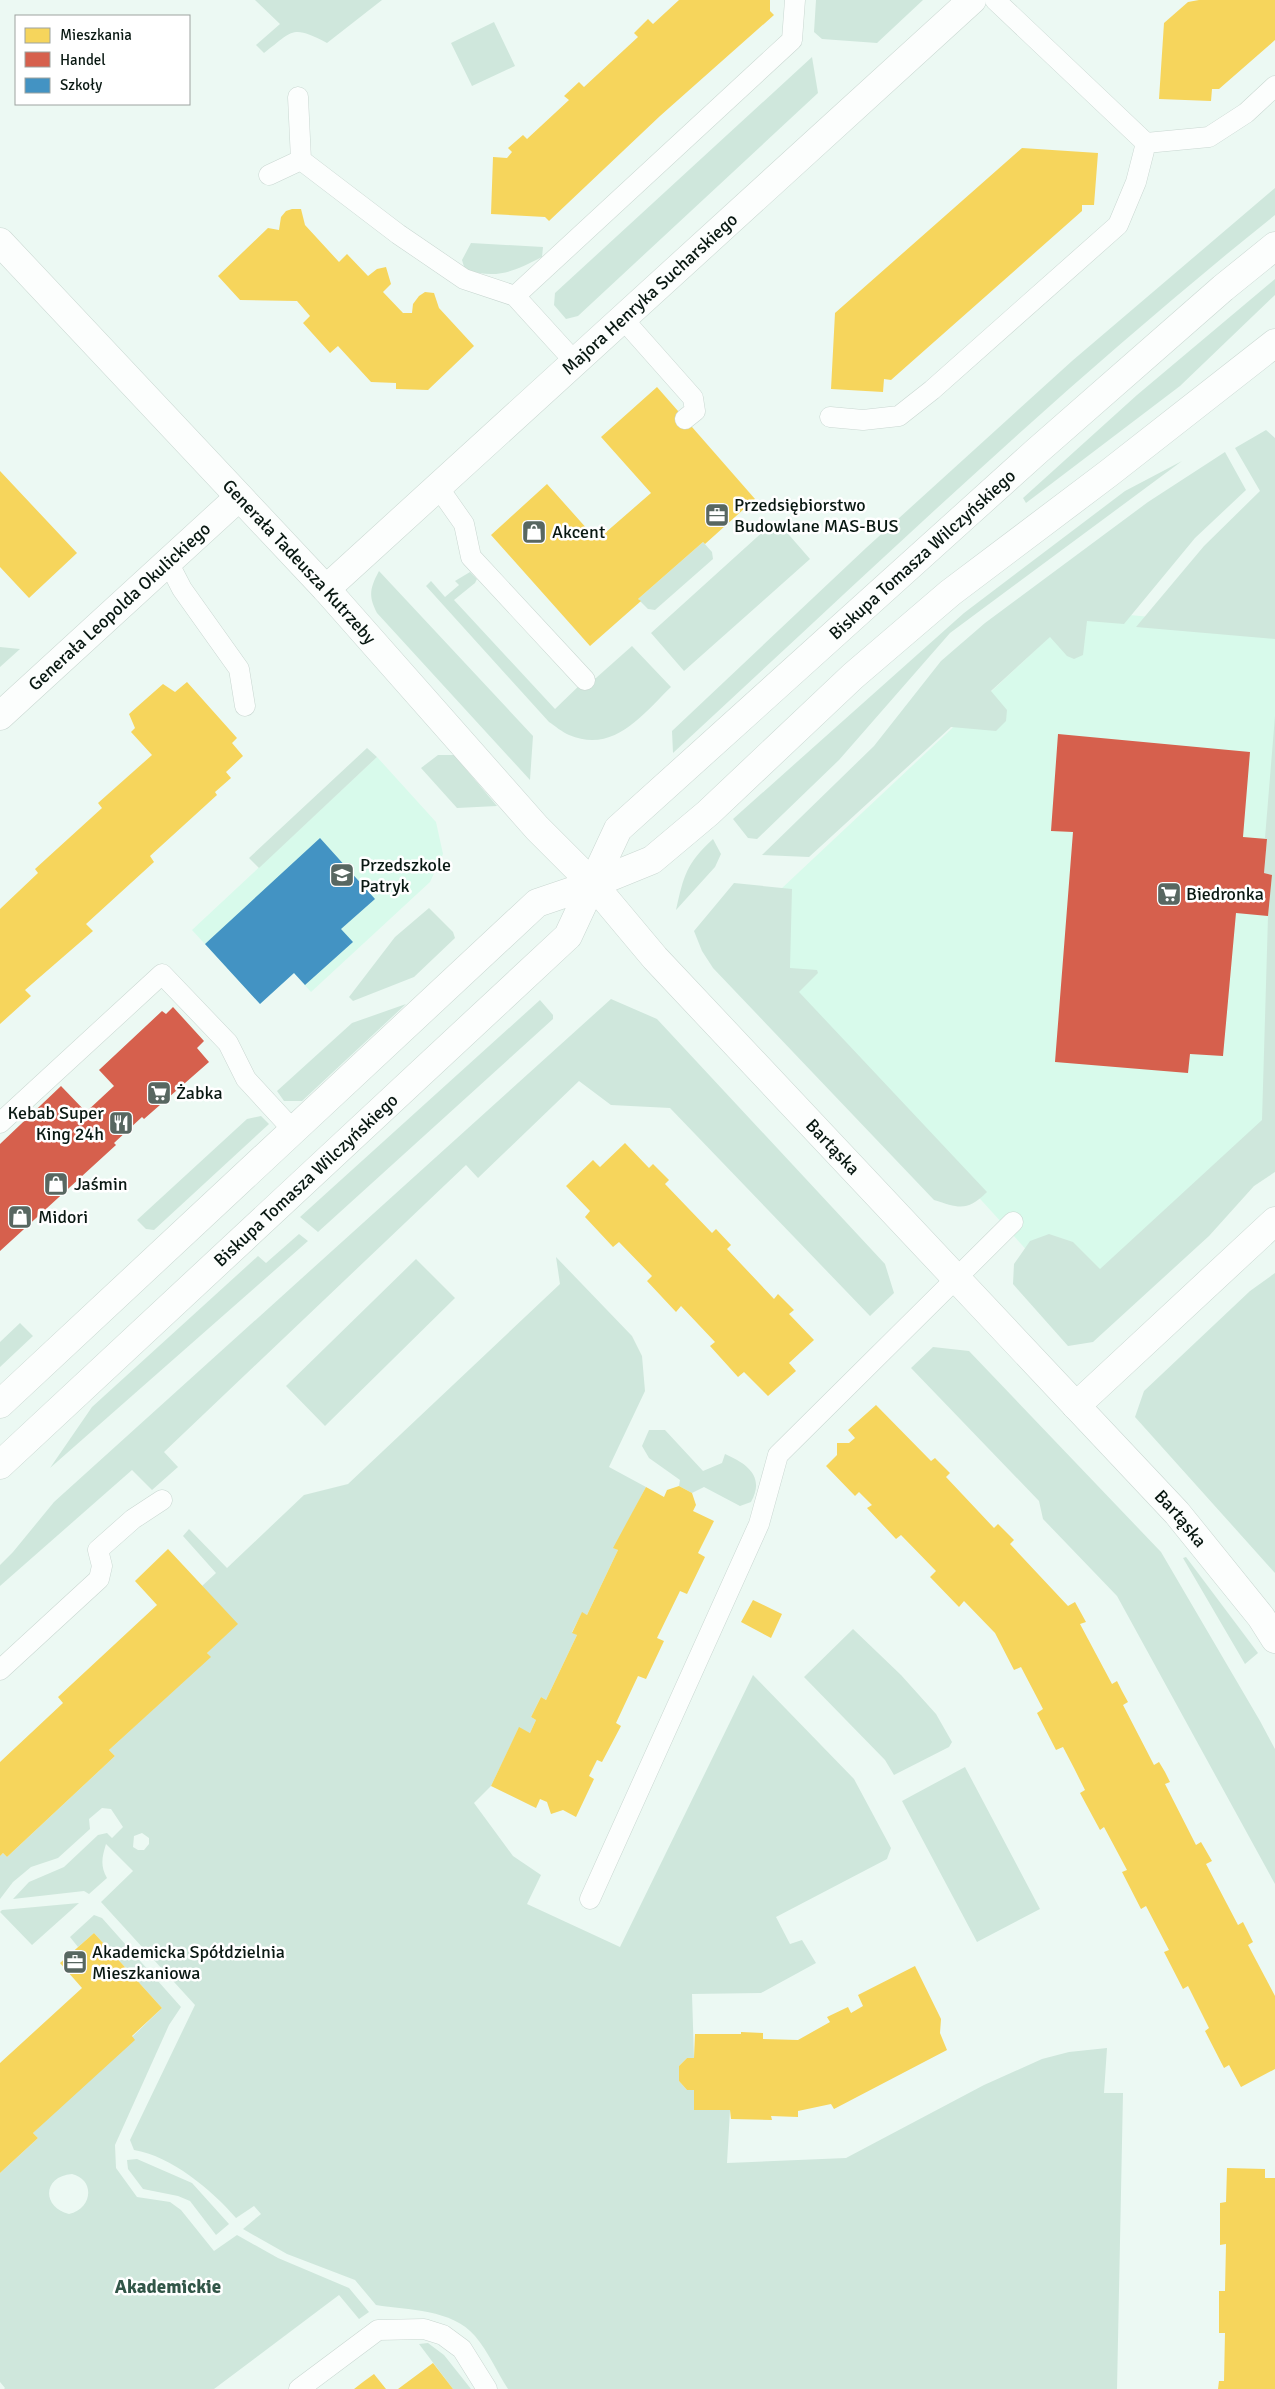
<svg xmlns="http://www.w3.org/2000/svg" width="1275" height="2389" viewBox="0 0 1275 2389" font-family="Signika,sans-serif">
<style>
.built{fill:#d8faeb}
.green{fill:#cfe7dc;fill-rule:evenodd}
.homes{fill:#f6d55c}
.shops{fill:#d6604d}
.schools{fill:#4393c3}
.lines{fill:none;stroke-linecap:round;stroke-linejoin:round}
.lane-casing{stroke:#c9d7d1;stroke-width:21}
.street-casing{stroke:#c9d7d1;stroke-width:29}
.secondary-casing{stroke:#c9d7d1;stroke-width:29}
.lane{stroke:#fcfefd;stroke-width:20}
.street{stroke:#fcfefd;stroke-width:28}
.secondary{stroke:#fcfefd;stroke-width:28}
.labels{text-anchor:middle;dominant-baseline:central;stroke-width:5;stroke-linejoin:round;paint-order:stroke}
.street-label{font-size:18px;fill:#091812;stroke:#fff}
.poi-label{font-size:18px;fill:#091812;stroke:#fff;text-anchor:start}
.neighbourhood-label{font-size:19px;font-weight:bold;fill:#325648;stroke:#fff}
</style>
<rect width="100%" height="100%" fill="#ecf9f3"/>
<path class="built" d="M1078,610L1275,629V1048L1272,1121L1073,1301L778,977L781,889Z
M377,757L436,822L443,854L430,882L311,992L294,973L260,1004L192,930Z"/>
<path class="green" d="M255,0H382L327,43C292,25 294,30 264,53L256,45L280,24Z
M816,0H923L877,43L822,39L814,32Z
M494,22L515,66L472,86L451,43Z
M812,57L818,93L578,316L566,319L554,305L555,293Z
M1275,188V215C1065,383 871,570 673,753L672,731L866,548L1072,361Z
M471,243L543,247L542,257C512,272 499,279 465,270L462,260Z
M1275,279V295L1180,386L1026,503L1023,498L1137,395Z
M1266,430L1275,438V639L1136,627L1204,546L1260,491L1235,448Z
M1225,452L1246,490L1195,538L1124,624L1087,621L1083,655L1074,659L1067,656L1050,637L991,691L1007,710L1006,721L996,731L951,727L809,857L762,855L874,746L941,661L985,623L1148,502Z
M1182,461L950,633L839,760L757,839L748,838L733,819L964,613L1125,491Z
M776,520L810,559L684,671L651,633Z
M703,542L712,552L713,559L655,610L648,609L638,599Z
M379,571L533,736L530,780L377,613C368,596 370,588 379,571Z
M470,572L477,579L475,583L454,600L555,709L585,680L596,678L632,646L671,687C642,715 614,754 569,735C562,732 555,726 549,722L426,586L431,581L445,597L459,585L455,581Z
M0,647L20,649L0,667Z
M1275,716V1172L1254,1186L1209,1236L1093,1342L1068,1346L1013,1284L1014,1264L1030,1241L1049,1234L1073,1242L1100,1269L1262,1120L1268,916L1272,875L1264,873L1267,839L1265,838Z
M367,748L377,757L259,868L249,858Z
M438,755H454L497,806L457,808L421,768Z
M713,839L721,854L715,867L676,910C684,875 686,864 713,839Z
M734,883L792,889L790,968L817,970L818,973L799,992L987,1192C967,1212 959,1208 934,1200L713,968L702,951L694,931Z
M429,908L453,932L455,938L414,977L353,1001L349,997L395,937Z
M611,999L657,1019L885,1264L894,1293L870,1316L670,1108L611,1105L579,1081L478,1178L466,1165L164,1452L178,1467L152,1490L132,1470L0,1586V1565L13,1552L54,1502Z
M540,1000L553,1015V1019L318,1232L300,1217Z
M406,1004L302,1101H284L277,1091L352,1023Z
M261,1116L269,1124L154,1230L146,1229L137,1220L247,1119Z
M299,1234L308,1241L50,1468L92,1407L258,1256L266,1263Z
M556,1257L632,1336L642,1356L645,1391L609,1467L646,1487L614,1548L618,1550L587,1615L582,1613L572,1632L577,1635L546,1700L541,1697L531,1717L536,1720L530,1733L519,1728L491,1786L474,1803L513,1856L541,1875L527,1904L620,1947L753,1675L854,1779L891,1848L887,1859L776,1917L790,1944L802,1940L816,1963L761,1993L692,1994L694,2058H687L679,2066V2081L687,2090H694V2110H730L727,2163L846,2158L984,2085L1042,2059L1069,2052L1107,2048L1104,2093H1123L1117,2389H508C497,2372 488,2351 475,2336C452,2309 408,2310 376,2305L355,2280L287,2254L243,2229L261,2214L254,2206L236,2218C212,2190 171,2156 134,2150L130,2140L195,2005L101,1902L133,1871L106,1844C102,1857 100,1866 107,1878L89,1894L84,1891L13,1899L29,1882L64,1867L98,1835L107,1833L112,1838L123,1827L111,1809L102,1808L89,1819L90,1829L58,1858L31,1867L13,1882L0,1899V1856L3,1853L7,1857L115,1756L109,1750L210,1657L207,1653L237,1624L202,1586L216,1573L183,1536L189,1529L227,1568L304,1495L348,1484L560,1284ZM142,1833L149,1838V1844L144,1850H138L133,1847L134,1836Z
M416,1259L455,1298L325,1426L286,1386Z
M1275,1273V1573L1135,1417L1144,1391L1250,1291Z
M20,1323L33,1336L0,1367V1342Z
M933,1347L969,1351L1161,1552L1260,1721L1275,1749V1884L1117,1596L1043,1519L1039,1501L911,1368Z
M649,1430H665L703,1471L722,1463L725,1454C748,1464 765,1477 751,1502L740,1506L704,1487L692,1493L679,1486L680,1480L649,1458L642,1446Z
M1186,1557L1258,1653L1245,1664L1183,1558Z
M853,1629L901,1675L936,1714L952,1742L949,1747L894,1775L885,1760L804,1677Z
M965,1767L1040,1909L977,1942L902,1801Z
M79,1903L32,1945L0,1912L2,1910Z
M94,1915L102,1918L181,2007L169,2025L115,2145L116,2168L137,2197L170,2202L181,2210L214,2251L237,2235L278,2258L349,2288L369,2312L359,2319L339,2295L214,2389H4L5,2388L0,2382V2173L38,2138L33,2133L162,2008L94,1933L78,1947L70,1937ZM72,2174C96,2180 92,2209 69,2214C41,2207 43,2176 72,2174Z
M137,2159L192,2183L229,2224L216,2235L190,2201L178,2196L143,2189L128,2169L127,2160Z
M428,2343L444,2355L471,2389H453L419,2344Z"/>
<path class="homes" d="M679,0H770V11L774,15L660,116L549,221L545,217L491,214L493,157L507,158L512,152L508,148L523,135L527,139L569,100L564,96L579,82L584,87L638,37L634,33L648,19L653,24Z
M1199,0H1275V40L1219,89H1212L1211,101L1159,99L1164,23L1188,2Z
M1022,148L1098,153L1094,205H1082V211L891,380L884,379L883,392L831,389L835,313Z
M292,209H301L305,225L339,262L347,254L368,276L377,269L386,267L391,284L383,292L403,313H412L413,304L419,296L425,292L434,293L439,308L474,346L428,390L396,389V383L371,382L338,346L330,353L303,323L310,316L297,301L240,300L218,276L268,228L279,230L281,217L286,211Z
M657,387L755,499L705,544L703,542L638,599L641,601L590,646L491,535L547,484L597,540L651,493L601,437Z
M0,471L77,553L29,598L0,567Z
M187,682L237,738L232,743L243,756L226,772L231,778L215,792L217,795L150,856L154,862L86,924L93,931L25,990L31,996L0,1024V909L38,873L35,869L102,808L98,803L152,755L131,732L135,728L129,714L163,684L175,692Z
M625,1143L649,1168L653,1164L669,1180L665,1184L712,1233L716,1229L731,1245L727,1249L774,1299L778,1294L794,1310L789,1314L814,1340L789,1363L796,1371L768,1396L744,1372L738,1377L710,1346L715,1342L681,1306L676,1312L647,1281L652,1276L619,1242L613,1247L585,1217L590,1211L566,1186L593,1160L600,1167Z
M876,1405L931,1461L935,1458L950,1473L946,1477L994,1528L998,1524L1014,1540L1010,1544L1068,1606L1075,1602L1086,1622L1080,1624L1112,1684L1117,1681L1122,1691L1128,1702L1123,1705L1154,1765L1159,1762L1165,1772L1170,1782L1165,1784L1196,1845L1201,1842L1212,1861L1206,1864L1238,1925L1243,1922L1253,1942L1248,1945L1275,1996V2069L1241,2087L1229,2065L1224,2068L1205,2031L1209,2028L1188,1986L1183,1989L1164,1952L1169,1950L1146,1906L1141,1909L1122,1872L1127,1870L1104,1827L1100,1830L1080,1793L1085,1790L1074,1768L1063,1747L1056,1750L1037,1713L1043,1709L1021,1667L1014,1670L995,1633L964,1601L959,1607L930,1577L936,1571L901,1535L896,1539L867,1508L872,1505L859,1492L855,1496L826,1466L837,1455V1443H849L855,1438L848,1430Z
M679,1486L692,1493L696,1505L693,1511L714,1521L698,1553L705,1557L687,1594L680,1591L657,1638L664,1641L646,1679L638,1676L616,1723L621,1726L602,1762L597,1760L589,1776L594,1779L576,1817L563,1810L551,1814L547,1802L540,1799L536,1808L491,1786L519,1727L530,1733L536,1720L531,1717L541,1697L546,1700L577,1635L572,1633L582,1612L587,1615L618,1550L613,1548L646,1487L664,1497L667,1490Z
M168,1549L238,1624L207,1653L211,1657L109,1750L115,1756L7,1857L3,1853L0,1856V1762L63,1703L58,1697L157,1605L135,1581Z
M753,1600L782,1614L771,1638L741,1622Z
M94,1933L162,2008L132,2036L135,2040L33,2133L38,2138L0,2173V2063L82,1988L60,1963Z
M915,1966L941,2019L940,2033L947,2050L834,2109L831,2104L798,2111V2117L771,2116L772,2120L731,2119L730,2110H694V2090H687L679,2081V2066L687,2058H694L695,2034H741V2032L763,2033V2039L798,2040L830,2022L827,2017L848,2007L851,2013L863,2006L858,1995Z
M1227,2168L1265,2169V2178H1275V2389H1218L1219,2381H1224L1225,2333H1219V2291H1225L1226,2244L1220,2245V2203L1226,2202Z
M433,2363L453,2389H398Z
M374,2374L386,2389H354L363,2382Z"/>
<path class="shops" d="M1058,734L1250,752L1243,837L1267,839L1264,873L1272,875L1268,916L1236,913L1223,1056L1190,1054L1188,1073L1055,1062L1073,832L1051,831Z
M173,1007L204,1041L197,1048L209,1062L144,1119L142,1117L114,1143L116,1145L0,1251V1144L61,1086L86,1112L114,1086L99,1070L162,1011L166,1014Z"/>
<path class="schools" d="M320,838L375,899L341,929L353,942L305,985L294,973L260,1004L205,944Z"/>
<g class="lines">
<defs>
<path id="lane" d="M995,0L1146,143L1209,137L1246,113L1275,86
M298,97L301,160L398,234L464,279L515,296L575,362
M269,175L301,160
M515,296L792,40L795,0
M623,319L693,398L695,411L685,419
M830,417L863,420L899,416L932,390L1118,225L1136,182L1146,143
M438,487L464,524L471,557L585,680
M168,562L182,589L239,669L245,706
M0,1123L162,974L228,1043L246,1079L293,1130
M0,1670L99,1579L102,1566L98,1550L133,1519L162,1500
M590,1899L759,1524L778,1455L1013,1222
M299,2389L378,2330L424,2329L443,2335L462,2349L487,2389"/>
<g id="street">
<path id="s1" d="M0,242L326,589L537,828L593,884"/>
<path id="s2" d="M326,589L972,0"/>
<path id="s3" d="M0,716L239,497"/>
<path d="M1076,1406L1275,1221"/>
</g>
<g id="secondary">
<path id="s4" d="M593,884L655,958L1177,1513L1261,1617L1275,1639"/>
<path d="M0,1404L537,903L593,884L652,860L708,813L853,676L950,593L1109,473L1275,343"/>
<path id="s5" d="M0,1465L568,936L618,829L1037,451L1223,288L1275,246"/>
</g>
</defs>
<use href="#lane" class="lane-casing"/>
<use href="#street" class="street-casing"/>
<use href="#secondary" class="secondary-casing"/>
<use href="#lane" class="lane"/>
<use href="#street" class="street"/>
<use href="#secondary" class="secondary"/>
</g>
<defs>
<symbol id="office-square" viewBox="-11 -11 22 22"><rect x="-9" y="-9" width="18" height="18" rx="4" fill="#586761" stroke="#fff"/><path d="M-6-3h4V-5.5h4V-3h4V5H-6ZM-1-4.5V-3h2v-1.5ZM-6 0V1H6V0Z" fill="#fff"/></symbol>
<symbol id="shop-square" viewBox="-11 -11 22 22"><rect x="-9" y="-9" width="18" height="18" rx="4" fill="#586761" stroke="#fff"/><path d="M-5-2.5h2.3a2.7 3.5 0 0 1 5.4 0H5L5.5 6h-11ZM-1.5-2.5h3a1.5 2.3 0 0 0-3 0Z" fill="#fff"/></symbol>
<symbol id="school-square" viewBox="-11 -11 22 22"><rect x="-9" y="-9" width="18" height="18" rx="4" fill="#586761" stroke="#fff"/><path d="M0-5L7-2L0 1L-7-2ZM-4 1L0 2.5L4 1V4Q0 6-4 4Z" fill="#fff"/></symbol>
<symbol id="supermarket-square" viewBox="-11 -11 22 22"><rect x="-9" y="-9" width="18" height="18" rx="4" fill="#586761" stroke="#fff"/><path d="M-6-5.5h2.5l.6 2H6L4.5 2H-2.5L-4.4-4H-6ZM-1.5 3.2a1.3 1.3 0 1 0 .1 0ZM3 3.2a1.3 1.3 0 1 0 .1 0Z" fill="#fff"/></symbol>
<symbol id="restaurant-square" viewBox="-11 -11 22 22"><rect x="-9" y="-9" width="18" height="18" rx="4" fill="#586761" stroke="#fff"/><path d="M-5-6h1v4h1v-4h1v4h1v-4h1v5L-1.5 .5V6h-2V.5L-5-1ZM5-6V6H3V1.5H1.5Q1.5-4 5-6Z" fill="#fff"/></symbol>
</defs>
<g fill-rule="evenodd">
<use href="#office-square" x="703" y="501" width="28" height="28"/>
<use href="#shop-square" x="520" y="518" width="28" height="28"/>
<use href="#school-square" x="328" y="861" width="28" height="28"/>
<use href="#supermarket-square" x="1155" y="880" width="28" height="28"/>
<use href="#supermarket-square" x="145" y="1079" width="28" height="28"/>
<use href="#restaurant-square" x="107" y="1109" width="28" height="28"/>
<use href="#shop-square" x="42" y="1170" width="28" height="28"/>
<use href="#shop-square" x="6" y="1203" width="28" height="28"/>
<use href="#office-square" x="61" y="1948" width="28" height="28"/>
</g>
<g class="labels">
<g class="street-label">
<text stroke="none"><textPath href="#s2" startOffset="438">Majora Henryka Sucharskiego</textPath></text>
<text stroke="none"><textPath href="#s5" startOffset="1304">Biskupa Tomasza Wilczyńskiego</textPath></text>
<text stroke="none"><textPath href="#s1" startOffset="438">Generała Tadeusza Kutrzeby</textPath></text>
<text stroke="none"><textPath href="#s3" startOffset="162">Generała Leopolda Okulickiego</textPath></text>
<text stroke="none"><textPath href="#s4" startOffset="356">Bartąska</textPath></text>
<text stroke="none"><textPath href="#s5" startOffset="418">Biskupa Tomasza Wilczyńskiego</textPath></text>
<text stroke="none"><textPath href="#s4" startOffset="865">Bartąska</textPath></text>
</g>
<g class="poi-label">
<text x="734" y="505">Przedsiębiorstwo<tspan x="734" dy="21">Budowlane MAS-BUS</tspan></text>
<text x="552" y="532">Akcent</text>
<text x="360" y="865">Przedszkole<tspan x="360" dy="21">Patryk</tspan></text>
<text x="1186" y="894">Biedronka</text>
<text x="176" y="1093">Żabka</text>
<text x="104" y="1113" text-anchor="end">Kebab Super<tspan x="104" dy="21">King 24h</tspan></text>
<text x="74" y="1184">Jaśmin</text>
<text x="38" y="1217">Midori</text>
<text x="92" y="1952">Akademicka Spółdzielnia<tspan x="92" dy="21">Mieszkaniowa</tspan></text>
</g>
<g class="neighbourhood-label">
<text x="168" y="2287">Akademickie</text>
</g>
</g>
<rect x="15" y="15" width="175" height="90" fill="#ffffff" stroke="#9da3a0"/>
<rect x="25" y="28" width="25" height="15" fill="#f6d55c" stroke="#9da3a0"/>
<text x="60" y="40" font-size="15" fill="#091812">Mieszkania</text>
<rect x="25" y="52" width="25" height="15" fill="#d6604d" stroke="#9da3a0"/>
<text x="60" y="65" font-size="15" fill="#091812">Handel</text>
<rect x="25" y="78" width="25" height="15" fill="#4393c3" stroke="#9da3a0"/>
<text x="60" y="90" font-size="15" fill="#091812">Szkoły</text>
</svg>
